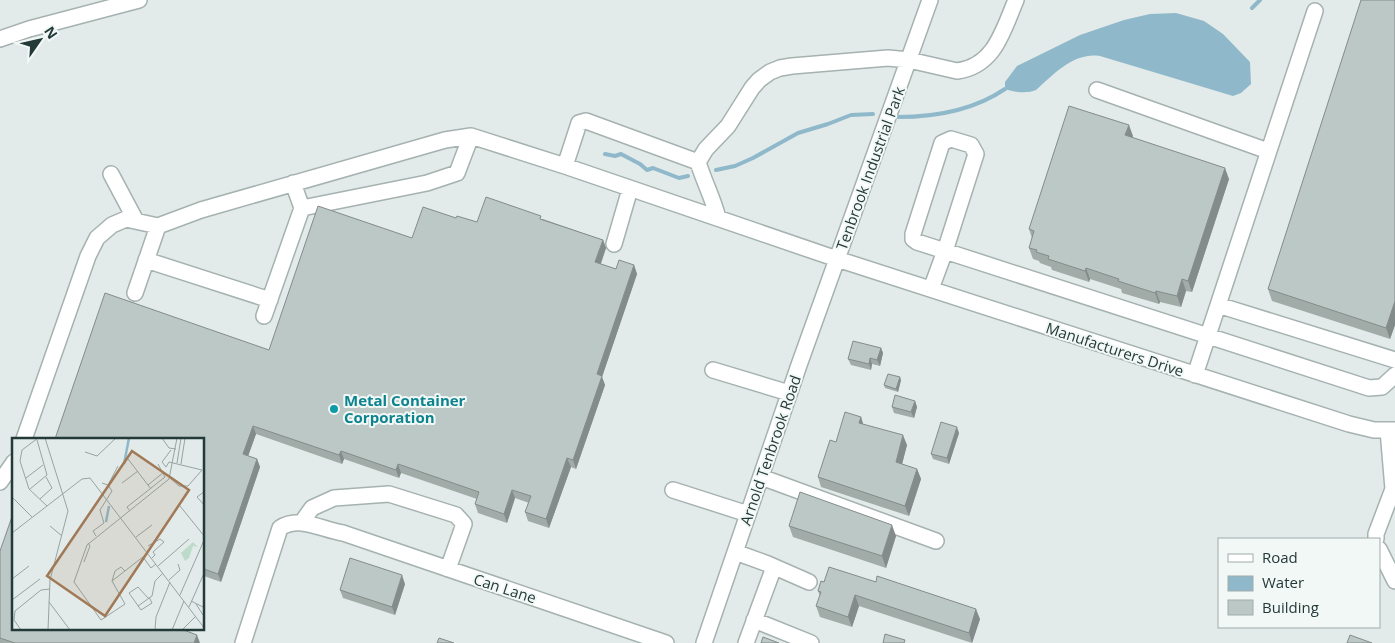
<svg xmlns="http://www.w3.org/2000/svg" width="1395" height="643" viewBox="0 0 1395 643" font-family="'Open Sans',sans-serif">
<style>
.water{fill:#8fb8cb}
.lines{fill:none;stroke-linecap:round;stroke-linejoin:round}
.stream{stroke:#8fb8cb;stroke-width:4}
.minor-casing{stroke:#a5b2b0;stroke-width:18}
.minor{stroke:#fff;stroke-width:15}
.wall{fill:#a1aca9}
.shaded-wall{fill:#838c8a}
.building{fill:#bbc8c5;stroke:#838c8a}
.culture-dot{fill:#0f9aa8;stroke:#f2f8f6;stroke-width:2}
.labels{text-anchor:middle;dominant-baseline:central;stroke-width:4;stroke-linejoin:round;paint-order:stroke}
.street-label{font-size:15px;fill:#243a38;stroke:#f2f8f6}
.culture-label{font-size:15px;font-weight:bold;fill:#0d838f;stroke:#f2f8f6;text-anchor:start}
.inset-river{fill:none;stroke:#8fb8cb;stroke-width:2.5}
.inset-road{fill:none;stroke:#96a4a2;stroke-width:1}
.view{fill:#a17956;fill-opacity:0.15;stroke:#a17956;stroke-width:2.5}
.inset-edge{fill:none;stroke:#243a38;stroke-width:2.5}
</style>
<rect width="100%" height="100%" fill="#e2ebe9"/>
<path class="water" d="M1176,13L1204,21L1223,34L1250,62L1251,84L1241,93L1233,96L1100,56C1074,52 1054,74 1036,90C1027,94 1014,92 1005,89V82L1017,66L1080,35L1124,20L1150,14Z"/>
<g class="lines">
<path class="stream" d="M1252,8L1260,0
M898,117C935,117 974,110 1005,89
M605,154L615,156L621,154L640,164L647,170L653,168L679,178L688,176
M716,170L735,166L753,158L798,133L828,124L851,115L873,114"/>
<defs>
<path id="minor" d="M0,39L29,29L139,0
M1097,90L1268,151
M951,139L971,145L976,154L945,251L917,242L913,239V234L942,143Z
M565,166L579,123L586,121L698,162
M111,174L136,221
M302,208L427,183L457,173L471,136
M718,218C713,198 704,182 698,162L706,149L728,126L752,88L759,80L770,72L780,68L792,66L888,58L909,60L957,71C995,66 1003,30 1016,0
M614,244L630,189
M146,260L270,300
M931,289L945,251L1369,388L1382,387L1395,375
M135,293L158,226
M1218,305L1395,360
M264,316L302,208L293,183
M713,370L789,393
M1195,375L1315,11
M24,439L88,256L97,238L112,225L126,219L158,226L201,210L445,140L471,136L565,166L837,259L1349,424L1374,430H1395
M761,477L936,541
M0,482L14,462
M673,490L748,514
M302,522L312,508L334,498L389,494L456,515L464,524L448,569
M1376,539V534L1393,489L1388,430
M1379,549L1395,581
M735,552L768,564L809,582
M754,620L811,643
M243,643L280,528C300,515 322,530 343,533L666,643
M704,643L799,365L930,0
M746,643L774,567"/>
</defs>
<use href="#minor" class="minor-casing"/>
<use href="#minor" class="minor"/>
</g>
<path class="wall" d="M1395,0V325L1390,339L1272,301L1268,289Z
M1133,136L1132,138L1229,179L1192,292L1186,291L1181,307L1160,302L1159,304L1122,293L1121,289L1090,279L1089,282L1052,270L1051,267L1040,263L1039,261L1033,259L1029,248L1032,238L1029,229Z
M456,218L477,222L543,219L603,240L606,248L601,264L616,269L634,265L637,274L602,377L605,385L576,469L571,467L549,528L528,521L525,512L529,503L515,498L507,523L478,513L475,504L477,499L401,473L399,478L344,459L342,464L256,434L248,456L257,459L260,467L221,582L204,576V439L269,350L412,238Z
M881,348L883,353L880,366L872,364L871,370L851,365L848,359Z
M901,380L898,392L885,388L884,385Z
M915,401L917,407L914,418L894,413L892,407Z
M861,417L863,424L907,445L902,464L917,469L921,479L909,516L821,487L818,477L836,442Z
M959,433L949,464L933,459L931,454Z
M789,526L896,536L886,568L793,537Z
M0,551L14,629L200,643H0Z
M821,581L980,619L972,643L859,606L852,627L820,617L816,606L820,596L818,591Z
M405,584L395,615L343,598L340,590Z"/>
<path class="shaded-wall" d="M1129,125L1133,136L1129,146L1125,135Z
M1225,168L1229,179L1192,292L1188,281Z
M603,240L606,248L598,271L595,262Z
M634,265L637,274L602,377L605,385L576,469L573,460L597,374Z
M1086,268L1090,279L1089,282L1085,271Z
M1182,279L1186,291L1181,307L1177,296Z
M1156,291L1160,302L1159,304L1155,293Z
M1395,301V325L1390,339L1386,328Z
M881,348L883,353L880,366L877,360Z
M870,358L872,364L871,370L869,364Z
M900,377L901,380L898,392L896,389Z
M915,401L917,407L914,418L911,412Z
M861,417L864,427L859,423Z
M253,426L256,434L246,462L243,454Z
M957,427L959,433L949,464L947,458Z
M903,435L907,445L900,472L896,462Z
M341,451L344,459L342,464L339,455Z
M567,458L571,467L549,528L546,519Z
M257,459L260,467L221,582L218,574Z
M398,464L401,473L399,478L396,470Z
M917,469L921,479L909,516L905,506Z
M512,490L515,498L507,523L504,514Z
M892,525L896,536L886,568L882,556Z
M402,575L405,584L395,615L392,607Z
M855,595L859,606L852,627L848,617Z
M976,609L980,619L972,643L969,633Z
M197,635L200,643H194Z"/>
<path class="building" d="M1361,0H1395V301L1386,328L1268,289Z
M1069,106L1129,125L1125,135L1225,168L1188,281L1182,279L1177,296L1156,291L1155,293L1118,281L1119,279L1086,268L1085,271L1048,259L1049,256L1036,252L1037,250L1029,248L1034,231L1029,229Z
M486,197L541,216L540,219L603,240L595,262L616,269L619,260L634,265L597,374L602,376L573,460L567,458L546,519L525,512L531,496L512,490L504,514L475,504L479,492L398,464L396,470L341,451L339,455L253,426L243,454L257,459L218,574L204,569V439H55L105,293L269,350L318,206L412,238L423,207L456,218L457,216L477,222Z
M853,341L881,348L877,360L870,358L869,364L848,359Z
M888,374L900,377L896,389L884,385Z
M895,395L915,401L911,412L892,407Z
M845,412L861,417L859,423L903,435L896,462L917,469L905,506L818,477L830,440L836,442Z
M941,422L957,427L947,458L931,454Z
M800,492L892,525L882,556L789,526Z
M14,511V629H181L197,635L194,643H15L0,638V551Z
M350,558L402,575L392,607L340,590Z
M829,567L876,582L877,576L976,609L969,633L855,595L848,617L816,606L821,592L818,591L821,581L824,582Z
M885,634L905,640L904,643H883Z
M1350,635L1372,643H1347Z
M763,637L779,643H761Z
M439,638L454,643H437Z"/>
<circle class="culture-dot" cx="334" cy="409" r="5"/>
<g class="labels">
<g class="street-label">
<text transform="translate(870 168) rotate(-70)">Tenbrook Industrial Park</text>
<text transform="translate(1115 349) rotate(18)">Manufacturers Drive</text>
<text transform="translate(770 450) rotate(-71)">Arnold Tenbrook Road</text>
<text transform="translate(505 588) rotate(18)">Can Lane</text>
</g>
<g class="culture-label">
<text x="344" y="400">Metal Container<tspan x="344" dy="17">Corporation</tspan></text>
</g>
</g>
<g transform="translate(12 438)">
<rect width="192" height="192" fill="#e2ebe9"/>
<path d="M181,104L186,109L181,108L177,120L173,123L169,115Z" fill="#bddaca"/>
<path class="inset-river" d="M112,26L117,0M94,84L97,68"/>
<path class="inset-road" d="M26,0L10,12L8,23L17,51L35,68M33,0L56,73L38,142L36,192M150,0L157,10L164,11M73,14L85,18L104,0M116,21L139,51M165,25L169,0M169,26L173,0M14,40L31,27M158,40L167,48H176L190,32L157,24L154,29L150,24L159,12M90,45L96,47L100,53L88,72L92,85M110,45L126,33M96,47L106,28M136,47L152,34M18,51L35,37L25,2M193,53L185,59L193,68M0,59L20,79M28,61L40,50L34,39M168,68L193,99M117,72L115,69L153,39L146,26M38,88L50,98M0,95L70,41L78,40L193,191M84,98L81,93L92,85M124,99L140,87M136,108L148,101L152,104L141,114L143,117L140,120M136,115L100,143L113,166L89,182L62,144L75,107L157,41L165,0M131,119L139,130L144,126M72,124L78,108L76,105M146,128L177,101M0,141L17,128M157,142L168,132L166,126M100,143L103,133L109,129L113,133M168,157L193,100M136,160L126,149L117,155L129,172L140,165L137,159M0,162L28,141M179,163L193,170M37,164L58,192M184,166L193,180M126,168L140,158L143,143L151,135M177,169L193,133M9,192L2,182L3,173L29,152L38,151M143,192L144,179L158,144M160,192L172,163M170,192L183,179"/>
<path class="view" d="M120,13L177,52L93,178L35,138Z"/>
<rect width="192" height="192" class="inset-edge"/>
</g>
<rect x="1218" y="538" width="162" height="90" fill="#f2f8f6" stroke="#a0acaa"/>
<rect x="1228" y="554" width="25" height="8" fill="#ffffff" stroke="#a0acaa"/>
<text x="1262" y="563" font-size="15" fill="#243a38">Road</text>
<rect x="1228" y="576" width="25" height="15" fill="#8fb8cb" stroke="#a0acaa"/>
<text x="1262" y="588" font-size="15" fill="#243a38">Water</text>
<rect x="1228" y="600" width="25" height="15" fill="#bbc8c5" stroke="#a0acaa"/>
<text x="1262" y="613" font-size="15" fill="#243a38">Building</text>
<g transform="translate(40 40) rotate(56)" stroke="#f2f8f6" stroke-width="4" paint-order="stroke">
<path d="M0-4L9 19L0 12L-9 19Z" fill="#243a38"/>
<text y="-8" font-size="14" font-weight="bold" text-anchor="middle" fill="#243a38">N</text>
</g>
</svg>
